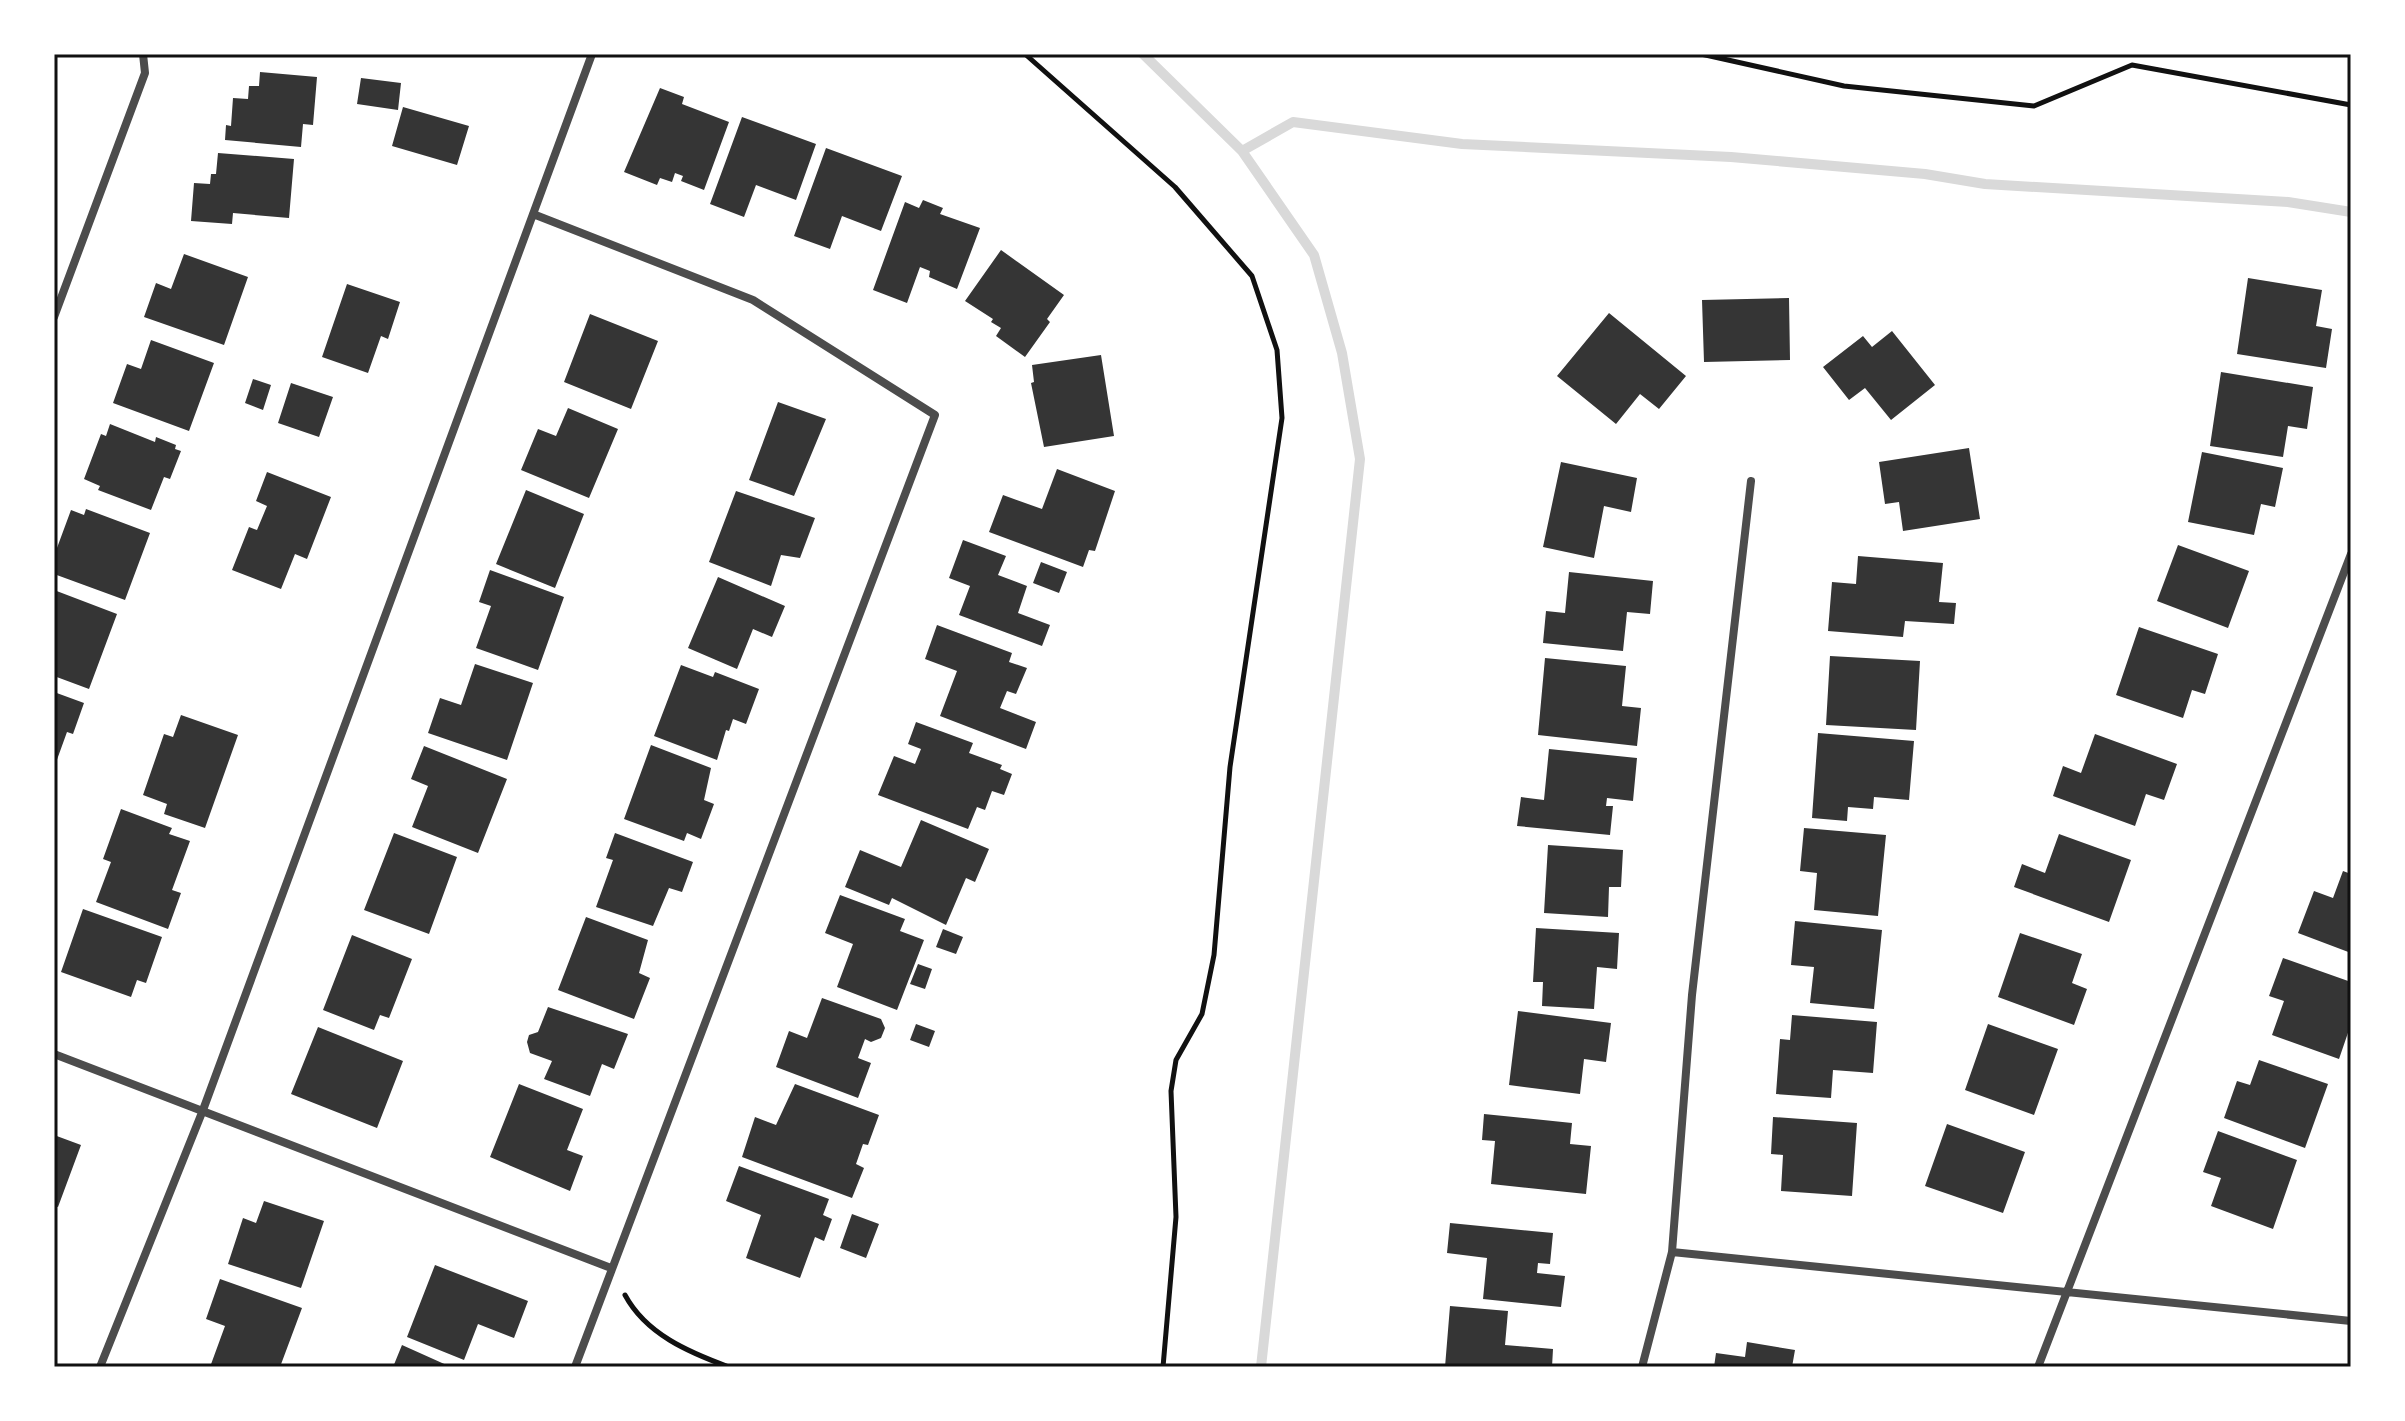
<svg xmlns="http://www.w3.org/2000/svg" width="2405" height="1421" viewBox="0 0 2405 1421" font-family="'Source Sans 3',sans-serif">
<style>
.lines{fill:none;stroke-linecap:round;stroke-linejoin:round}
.stream{stroke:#d9d9d9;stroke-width:10}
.building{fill:#353535}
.path{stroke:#111;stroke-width:5}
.minor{stroke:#4c4c4c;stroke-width:8}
.neatline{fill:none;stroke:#111;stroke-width:3}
</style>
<rect width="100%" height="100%" fill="#fff"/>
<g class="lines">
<path class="stream" d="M1143,54L1242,151L1314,255L1342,353L1360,459L1261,1367
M1242,151L1293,122L1462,144L1731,157L1925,174L1985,184L2288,202L2351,212"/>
</g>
<path class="building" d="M260,72L317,77L313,125L303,124L301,147L225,140L226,125L231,126L233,98L248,99L249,86H259Z
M361,78L401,83L398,110L357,104Z
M660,88L684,97L682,104L729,122L704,190L681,181L683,176L675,173L672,182L660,178L657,185L624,172Z
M403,107L469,126L457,165L392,146Z
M742,117L816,144L796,200L756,185L744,217L710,204Z
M826,148L902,176L881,231L842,216L830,249L794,236Z
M218,153L294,159L289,218L233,213L232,224L191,221L194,183L210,184L211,174H216Z
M923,200L943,208L940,214L980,228L957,289L929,277L930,271L920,267L907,303L873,290L905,202L919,208Z
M1001,250L1064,295L1047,319L1050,322L1025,357L996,336L1001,328L991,322L993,319L965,301Z
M184,254L248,277L224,345L144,317L156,283L171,289Z
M2248,278L2322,290L2316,326L2332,329L2326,368L2237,354Z
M347,284L400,302L388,339L381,336L368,373L322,357Z
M1789,298L1790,360L1704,362L1702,300Z
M1609,313L1686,376L1659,409L1640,394L1616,424L1557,376Z
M590,314L658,341L631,409L564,382Z
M1892,331L1935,385L1891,420L1865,388L1849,400L1823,367L1863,336L1872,347Z
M151,340L214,363L189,431L113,403L127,364L141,369Z
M1101,355L1114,436L1044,447L1031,383L1034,382L1032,365Z
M2221,372L2313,387L2307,429L2288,426L2283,457L2210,446Z
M253,379L271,385L263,410L245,403Z
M291,383L333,397L319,437L278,423Z
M778,402L826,419L794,496L749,480Z
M568,408L618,429L589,498L521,470L538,429L556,436Z
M110,424L155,442L156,437L176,445L175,449L181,451L170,479L164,477L151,510L98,490L100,486L84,479L101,434L106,436Z
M1969,448L1980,519L1903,531L1899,502L1885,504L1879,462Z
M2202,452L2283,468L2275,507L2261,504L2254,535L2188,522Z
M1561,462L1637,478L1631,512L1604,506L1594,558L1543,547Z
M1057,469L1115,491L1095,551L1089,550L1083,567L989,532L1003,495L1042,509Z
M267,472L331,497L307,559L295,554L281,589L232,570L249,527L257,530L267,506L256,501Z
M526,490L584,514L555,588L496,564Z
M736,491L815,518L800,558L781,555L771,586L709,562Z
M86,509L150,533L125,600L54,574V556L71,510L84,515Z
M963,540L1006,556L998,575L1027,586L1018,613L1050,625L1042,646L959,615L970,586L949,578Z
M2178,545L2249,571L2228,628L2157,601Z
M1858,556L1943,563L1939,602L1956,603L1954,624L1905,621L1903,637L1828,631L1832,582L1856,584Z
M1041,562L1067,572L1059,593L1033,583Z
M490,570L564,597L538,670L476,648L491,606L479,602Z
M1569,572L1653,581L1650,614L1627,612L1623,651L1543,643L1546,611L1565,613Z
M718,577L785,606L772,637L753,629L737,669L688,648Z
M54,590L117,614L89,689L54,676Z
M937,625L1012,653L1009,662L1027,668L1016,694L1007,691L1000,708L1036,722L1026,749L940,716L957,671L925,659Z
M2139,627L2218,654L2205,694L2192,690L2183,718L2116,695Z
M1830,656L1920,661L1916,730L1826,725Z
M1545,658L1626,666L1622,706L1641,708L1637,746L1538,735Z
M475,664L533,683L507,760L428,733L440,698L461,705Z
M681,665L713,677L715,672L759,689L746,724L733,719L729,731L726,730L717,760L654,736Z
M54,692L84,703L73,734L67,732L54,768Z
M181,715L238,735L205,828L164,814L167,804L143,795L164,734L173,737Z
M916,722L973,743L969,753L1002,765L1000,769L1012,774L1004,795L992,791L985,810L977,807L968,829L878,795L894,756L915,764L921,749L908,744Z
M1818,733L1914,741L1909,800L1874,797L1873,809L1848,807L1847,821L1812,818Z
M2095,734L2177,764L2164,800L2146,794L2135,826L2053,796L2063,766L2081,773Z
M651,745L711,768L704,800L714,804L701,839L687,833L684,841L624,819Z
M424,746L507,779L478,853L412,827L428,786L411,779Z
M1549,749L1637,758L1633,801L1607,798L1606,806H1613L1610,835L1517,826L1521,797L1544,800Z
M121,809L172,828L169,834L190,841L172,890L181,893L168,929L96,902L111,862L103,859Z
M921,820L989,849L975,882L966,878L946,925L892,898L889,905L845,887L860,850L901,867Z
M1804,828L1886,835L1878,916L1814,910L1817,873L1800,871Z
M394,833L457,857L429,934L364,910Z
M615,833L693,862L682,892L669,888L653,926L596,907L613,860L606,858Z
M2059,834L2131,860L2109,922L2014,887L2022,864L2045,873Z
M1548,845L1623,850L1621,887H1609L1608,917L1544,913Z
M2343,871L2351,874V953L2298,933L2314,891L2333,898Z
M840,895L905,919L900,931L924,940L897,1010L837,987L853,944L825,933Z
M83,909L162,937L146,983L137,980L131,997L61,972Z
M586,917L648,940L639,973L650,978L634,1019L558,990Z
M1795,921L1882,930L1874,1009L1810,1003L1814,967L1791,965Z
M1536,928L1619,933L1617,969L1597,967L1594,1009L1542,1006L1543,982H1533Z
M943,929L963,937L956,954L936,947Z
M2020,933L2082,954L2072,983L2087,989L2074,1025L1998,997Z
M352,935L412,959L389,1018L380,1015L374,1030L323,1010Z
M2283,958L2351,982V1024L2339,1059L2272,1035L2284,1001L2269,996Z
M918,964L932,969L925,989L910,984Z
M822,998L881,1019L885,1028L881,1038L871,1042L865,1039L858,1058L871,1063L858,1098L776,1067L789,1031L807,1038Z
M548,1007L628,1034L614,1069L602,1064L590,1096L544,1079L552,1061L530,1053L527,1042L529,1035L538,1032Z
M1518,1011L1611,1023L1606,1062L1584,1059L1580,1094L1509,1085Z
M1792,1015L1877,1022L1873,1073L1833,1070L1831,1098L1776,1094L1780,1039L1790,1040Z
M916,1024L935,1031L929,1047L910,1040Z
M1988,1024L2058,1049L2034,1115L1965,1090Z
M318,1027L403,1061L377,1128L291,1094Z
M2259,1060L2328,1084L2305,1148L2224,1118L2237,1081L2250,1085Z
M519,1084L583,1109L567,1150L583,1156L570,1191L490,1157Z
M795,1084L879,1115L868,1145L863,1144L856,1164L864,1168L852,1198L742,1157L755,1117L776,1125Z
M1484,1114L1572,1123L1570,1144L1591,1146L1586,1194L1491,1184L1495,1141L1482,1140Z
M1773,1117L1857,1123L1852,1196L1781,1191L1783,1155L1771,1154Z
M1947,1124L2025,1152L2003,1213L1925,1186Z
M2218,1131L2297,1160L2273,1229L2211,1206L2221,1178L2203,1172Z
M54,1135L81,1145L58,1207L54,1206Z
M739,1166L829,1199L823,1215L832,1219L824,1241L815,1237L800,1278L746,1258L761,1215L726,1201Z
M264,1201L324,1221L301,1288L228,1264L243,1218L256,1223Z
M852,1214L879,1224L866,1258L840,1248Z
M1450,1223L1553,1233L1550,1264L1538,1263L1537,1273L1565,1276L1561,1307L1483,1299L1487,1258L1447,1253Z
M435,1265L528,1301L514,1338L478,1324L464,1360L407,1337Z
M220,1279L302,1308L280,1367H210L225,1326L206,1319Z
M1450,1306L1508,1311L1505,1345L1553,1349L1552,1367H1445Z
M1747,1342L1795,1350L1792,1367H1714L1716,1353L1745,1357Z
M402,1345L451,1367H393Z"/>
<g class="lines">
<path class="path" d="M1025,54L1175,187L1252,276L1277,350L1282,418L1230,767L1214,955L1202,1014L1176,1060L1171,1091L1176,1217L1163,1367
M1701,54L1844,86L2034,106L2132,65L2351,105
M625,1295C646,1334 688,1352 729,1367"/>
<path class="minor" d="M533,214L753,300L935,415L575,1367
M54,317L145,73L143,54
M54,1054L611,1268
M1672,1252L2351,1321
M100,1367L203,1110L592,54
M1642,1367L1672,1252L1692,995L1751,481
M2038,1367L2351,554"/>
</g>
<rect width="2405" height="1421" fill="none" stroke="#ffffff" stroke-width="112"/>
<rect x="56" y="56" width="2293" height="1309" class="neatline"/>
</svg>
